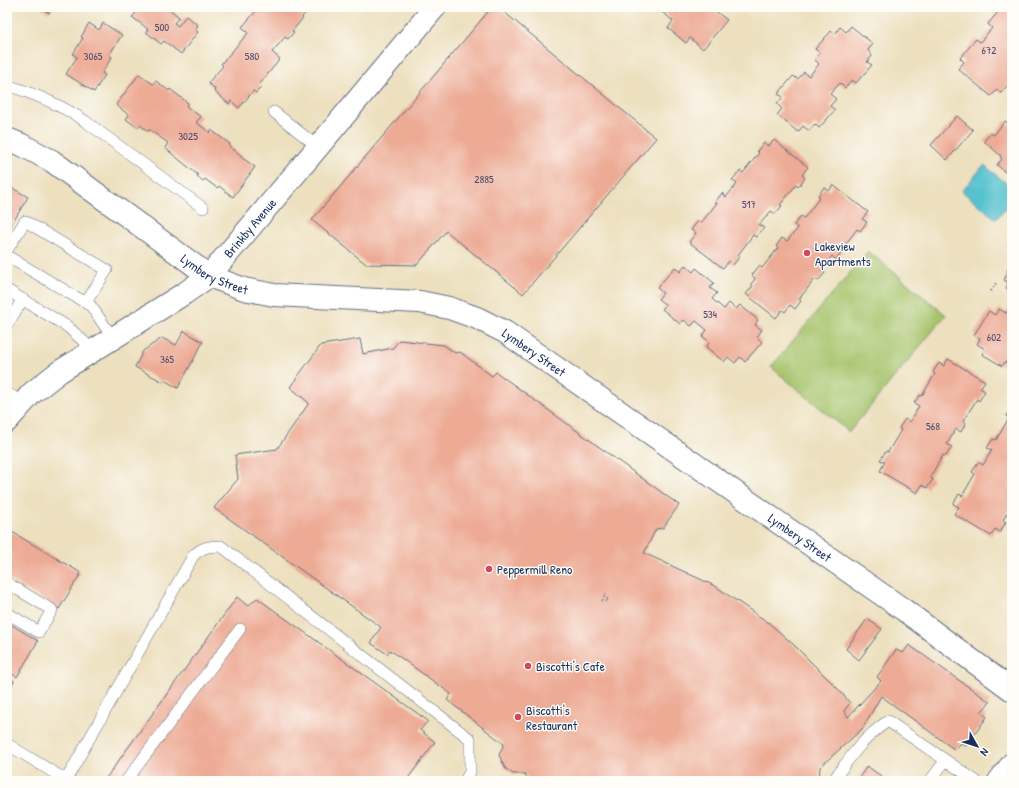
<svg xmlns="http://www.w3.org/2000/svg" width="1019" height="788" viewBox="0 0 1019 788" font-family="'Patrick Hand',sans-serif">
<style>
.green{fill:#a6c36b;stroke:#607964}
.water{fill:#56c2d0;stroke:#387897}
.building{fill:#edaa94}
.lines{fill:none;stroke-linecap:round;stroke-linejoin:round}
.service-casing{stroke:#646d80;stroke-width:12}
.minor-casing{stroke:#646d80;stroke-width:24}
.tertiary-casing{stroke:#646d80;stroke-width:24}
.path{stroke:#646d80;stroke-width:2.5;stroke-dasharray:1 3;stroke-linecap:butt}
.service{stroke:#fff;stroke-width:11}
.minor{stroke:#fff;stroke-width:22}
.tertiary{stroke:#fff;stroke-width:22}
.poi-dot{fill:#d1495b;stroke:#fdfcf7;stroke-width:1.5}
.labels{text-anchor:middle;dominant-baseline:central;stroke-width:3;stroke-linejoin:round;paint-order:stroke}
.number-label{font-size:11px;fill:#504e6c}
.street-label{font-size:13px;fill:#1b2f5e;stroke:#fdfcf7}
.poi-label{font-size:13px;fill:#1b2f5e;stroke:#fdfcf7;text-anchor:start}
</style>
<rect width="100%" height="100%" fill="#fdfcf7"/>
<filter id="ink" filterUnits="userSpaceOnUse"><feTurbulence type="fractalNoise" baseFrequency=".025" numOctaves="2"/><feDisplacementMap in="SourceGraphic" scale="8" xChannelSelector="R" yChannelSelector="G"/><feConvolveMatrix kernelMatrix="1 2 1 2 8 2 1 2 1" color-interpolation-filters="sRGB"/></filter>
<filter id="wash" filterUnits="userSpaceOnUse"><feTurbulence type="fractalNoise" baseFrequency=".012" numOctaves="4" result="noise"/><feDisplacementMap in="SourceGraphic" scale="16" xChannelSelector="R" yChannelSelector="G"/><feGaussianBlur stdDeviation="0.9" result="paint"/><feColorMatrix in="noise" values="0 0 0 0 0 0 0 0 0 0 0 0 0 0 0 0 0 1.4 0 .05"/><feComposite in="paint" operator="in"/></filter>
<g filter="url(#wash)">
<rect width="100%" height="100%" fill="#ede0bf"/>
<path class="green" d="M868,251L946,315L849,432L771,367Z"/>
<path class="water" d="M984,165L1012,188V200L996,219L962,191Z"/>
<g id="blocks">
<path class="building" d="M39,7H53L49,13Z
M128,7H167L179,17L174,23L178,26L186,16L198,25L195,30L198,32L181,54L164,41L161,44L146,32L148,29L132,17L136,13Z
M254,7H310L302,17L303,18L292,31L294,32L288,39L285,37L272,52L280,59L259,85L261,87L256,93L253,91L239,108L231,101L229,104L214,91L215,89L208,83L223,66L221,64L248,33L242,27L256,11L252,8Z
M492,7H498L656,138L523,294L446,231L417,265L366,264L312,220Z
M656,7H716L714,10L727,20L703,49L690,38L686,43L668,28L673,21Z
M1002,7L1007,8L1012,7V80L1001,93L997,90L991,96L958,69L964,62L960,58L976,39L980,42L992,28L988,24Z
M89,23L99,30L103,23L122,35L109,55L112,57L102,73L105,75L94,92L66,74L77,57L73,54L83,38L81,37Z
M851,26L873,44L868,50L872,56L867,62L872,65L856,83L852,80L845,88L840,83L830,94L836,99L830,106L835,110L819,128L815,124L809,131L803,126L798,132L777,115L782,109L777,104L783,97L778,94L793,76L798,79L804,72L809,76L819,64L814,59L820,53L815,49L831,31L835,34L840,27L846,32Z
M139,74L153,84L156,81L169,91L170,89L188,103L186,106L201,117L196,122L210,133L211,130L230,144L229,146L242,156L241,157L255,167L233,197L219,186L217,188L205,179L203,181L197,176L198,175L165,148L168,143L150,130L148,131L140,125L138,128L126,119L129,115L116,105Z
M957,116L973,130L947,160L931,145Z
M1005,121L1012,127V178L997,165L1002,159L1000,157L1001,156L984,141L991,133L994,135Z
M774,140L808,167L802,175L805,178L798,187L796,185L780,205L782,206L775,214L771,211L759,225L764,228L756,237L753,235L738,255L740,256L733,265L729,261L723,268L689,242L696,233L691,230L698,221L701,223L717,203L715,202L722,193L726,197L737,184L732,180L740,171L743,173L759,153L757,151L764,143L768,146Z
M7,185L28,197L7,232Z
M833,185L868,212L862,219L867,222L860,231L857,229L841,250L843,251L836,260L832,256L821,270L825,273L818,281L815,279L799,299L801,301L795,309L790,305L785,312L782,310L776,318L746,294L753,286L751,284L755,279L752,275L759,266L762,268L778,248L776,246L782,238L787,241L798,228L794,225L801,216L804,218L820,197L818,196L824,187L829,191Z
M685,265L693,272L696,268L714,283L710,288L717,293L712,299L724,309L729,303L736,309L740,305L758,320L755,325L762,330L757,337L762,342L745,362L740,357L735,363L728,357L724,362L706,347L710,342L702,336L707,330L696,321L691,326L684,320L680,324L662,309L666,305L658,299L663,293L657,288L675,267L680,272Z
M1012,266V292L1006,288L1009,283L1004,280Z
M1010,308L1012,310V366L1005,362L1002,366L982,354L985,349L977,344L980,339L974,335L989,311L995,315L999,309L1006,313Z
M184,331L203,342L178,388L164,380L163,382L135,367L143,351L162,338L176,345Z
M360,339L363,354L393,348L399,340L444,345L455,353L460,352L492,376L496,372L679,505L663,528L656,529L644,553L715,586L769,623L794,645L838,689L850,703L844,711L848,717L881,681L877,677L896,650L903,653L909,645L990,702L981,712L987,717L966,746L961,743L955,750L881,696L862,729L820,767L819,781H528L525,774H513L505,768L499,755L504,744L447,700L451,694L390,650L387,654L371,643L381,627L214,508L238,479L235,455L277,449L309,403L290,387L321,345Z
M948,359L985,381L980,388L985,391L979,401L977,399L963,421L966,423L961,432L956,429L947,444L952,447L946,456L943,455L930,477L933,479L927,488L922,485L917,493L880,471L885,462L880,460L886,451L888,452L901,430L899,428L905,419L910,422L919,406L914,403L920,395L922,396L935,374L933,372L939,363L944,366Z
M1012,406V505L1003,520L1006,522L1000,532L995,529L991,536L954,514L959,507L953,504L959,494L962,496L975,474L972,472L978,462L983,465L992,450L987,448L993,439L996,440L1009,418L1006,416Z
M7,529L81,573L59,609L7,578Z
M237,597L248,606L257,598L428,721L420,730L435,742L406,781H104Z
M867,619L882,629L859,660L846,649Z
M7,622L38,641L17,677L7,671Z
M7,676L14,681L7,693Z
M867,766L888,781H857Z"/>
</g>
</g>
<g filter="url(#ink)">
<use href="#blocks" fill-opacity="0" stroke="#646d80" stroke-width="1"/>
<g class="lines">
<defs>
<path id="service" d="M7,85C35,94 61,105 85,121L203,208
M274,112L318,147
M7,250L25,221L107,270L86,302
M7,256L91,306L113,338
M7,290L68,327L93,350
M7,325L23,299
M7,393L23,403
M7,583L52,610L39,632L7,613
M7,744L66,780V781
M66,780L193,556C203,546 208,547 221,546L470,739V772L465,781
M126,781L240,629
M833,781C850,757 864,737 888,721L976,781
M930,781L945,761"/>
<path id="minor" d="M999,781L1012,764"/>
<g id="tertiary">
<path id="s1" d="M7,139L22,145L52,161L209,276L244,289L274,295L420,302L449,308L477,318L505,332L904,610L1012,690"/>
<path id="s2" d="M7,421L32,393L59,372L185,293L209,276L318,147L435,7"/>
</g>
</defs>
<use href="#service" class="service-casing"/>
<use href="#minor" class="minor-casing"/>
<use href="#tertiary" class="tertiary-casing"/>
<path class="path" d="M1007,270L1010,272
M991,291L996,283
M605,594L606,595
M604,597L605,598
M607,599H608
M602,600L604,601
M606,601L607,602
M798,779L800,777"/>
<use href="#service" class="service"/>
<use href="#minor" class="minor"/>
<use href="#tertiary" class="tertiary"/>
</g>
</g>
<g class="poi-dot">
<circle cx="807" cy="253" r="4"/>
<circle cx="489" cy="569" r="4"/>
<circle cx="528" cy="666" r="4"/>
<circle cx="518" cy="717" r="4"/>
</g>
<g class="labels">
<g class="number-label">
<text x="162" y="27">500</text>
<text x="989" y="50">672</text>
<text x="93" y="56">3065</text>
<text x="252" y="56">580</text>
<text x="188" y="136">3025</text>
<text x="484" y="179">2885</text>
<text x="749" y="204">517</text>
<text x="710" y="314">534</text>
<text x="994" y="337">602</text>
<text x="167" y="359">365</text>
<text x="933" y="426">568</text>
</g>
<g class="street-label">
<text stroke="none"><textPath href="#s2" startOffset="313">Brinkby Avenue</textPath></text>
<text stroke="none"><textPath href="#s1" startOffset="249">Lymbery Street</textPath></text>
<text stroke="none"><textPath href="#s1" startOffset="585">Lymbery Street</textPath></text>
<text stroke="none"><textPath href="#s1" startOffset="909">Lymbery Street</textPath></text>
</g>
<g class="poi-label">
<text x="815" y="246">Lakeview<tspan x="815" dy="15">Apartments</tspan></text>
<text x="497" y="569">Peppermill Reno</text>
<text x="536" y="666">Biscotti's Cafe</text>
<text x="526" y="710">Biscotti's<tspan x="526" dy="15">Restaurant</tspan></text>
</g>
</g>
<rect width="1019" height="788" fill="none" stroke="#fdfcf7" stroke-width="24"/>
<g transform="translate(977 746) rotate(129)" stroke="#fdfcf7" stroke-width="3" paint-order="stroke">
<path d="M0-3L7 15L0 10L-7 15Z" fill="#1b2f5e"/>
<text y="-6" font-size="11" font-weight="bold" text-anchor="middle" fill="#1b2f5e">N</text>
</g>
</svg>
